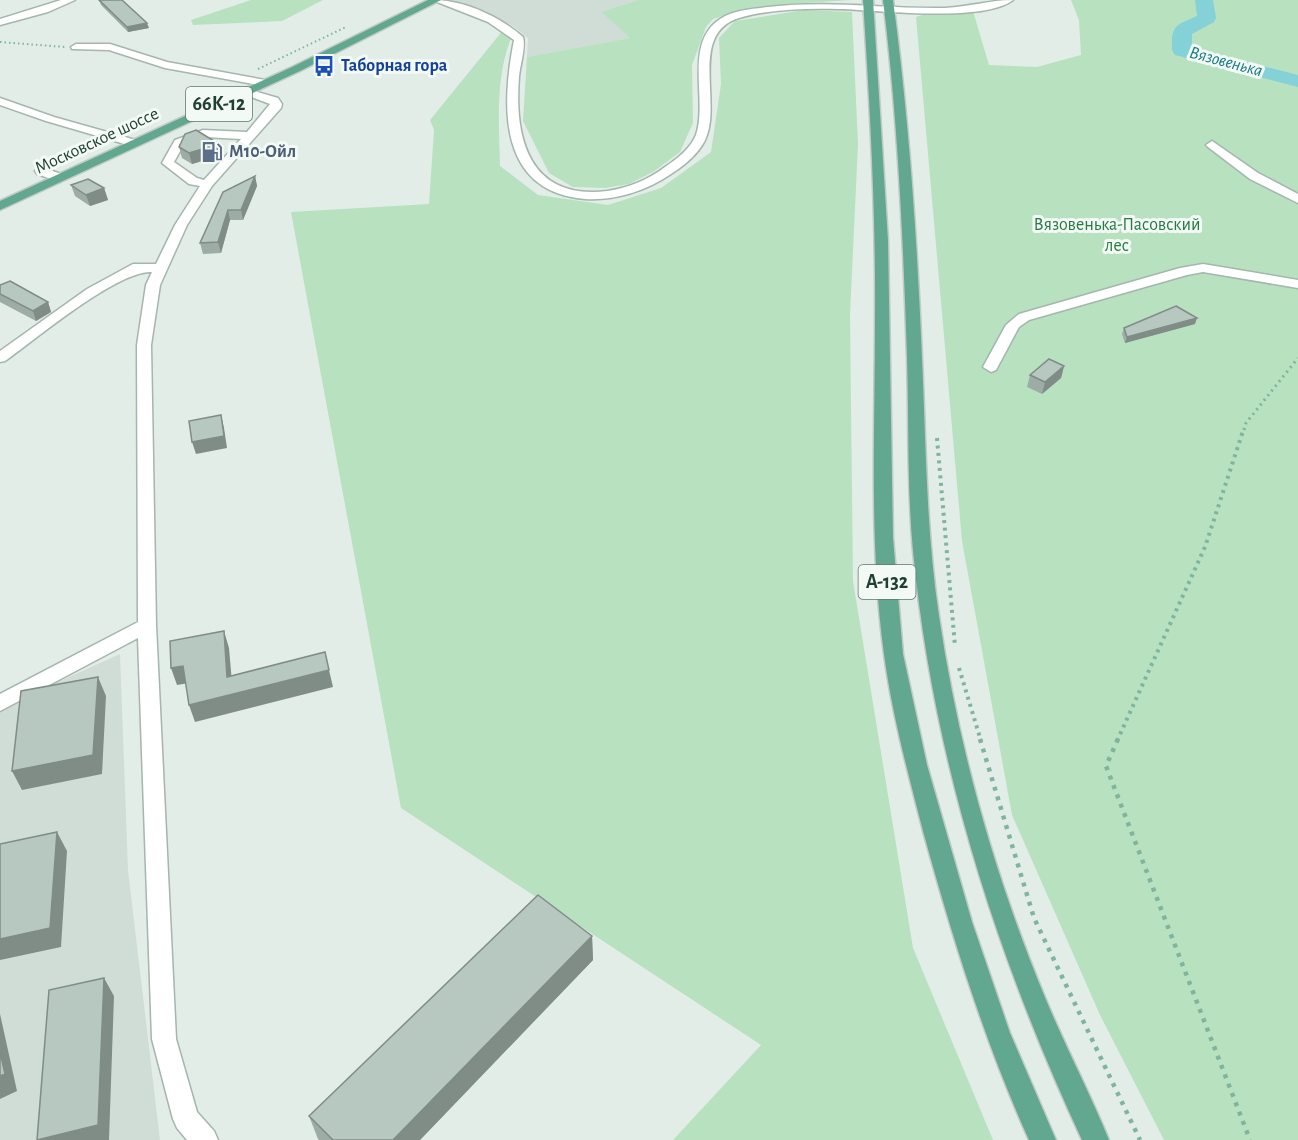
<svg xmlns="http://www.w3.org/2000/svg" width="1298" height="1140" viewBox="0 0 1298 1140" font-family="'Alegreya Sans',sans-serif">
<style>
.built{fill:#d0ddd6}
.green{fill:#b8e1c0}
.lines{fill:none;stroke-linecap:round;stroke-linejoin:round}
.river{fill:#84d1d8;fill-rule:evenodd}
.minor-casing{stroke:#a4b6ae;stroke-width:3}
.major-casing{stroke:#c1cac6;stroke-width:3}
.path-far3{stroke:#7fb49f;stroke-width:2;stroke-dasharray:1.5 3;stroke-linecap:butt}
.path-far2{stroke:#7fb49f;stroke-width:3;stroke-dasharray:2 4;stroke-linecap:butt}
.path-far1{stroke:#7fb49f;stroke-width:4;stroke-dasharray:3 4.5;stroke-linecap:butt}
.path{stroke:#7fb49f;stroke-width:4.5;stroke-dasharray:4 6;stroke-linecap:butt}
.minor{fill:#fff;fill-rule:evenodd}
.major{fill:#62a790;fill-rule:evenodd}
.wall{fill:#9daca5}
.shaded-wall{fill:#808c86}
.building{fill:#b7c8c0;stroke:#808c86;stroke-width:1.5}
.labels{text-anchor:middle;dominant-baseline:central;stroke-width:6;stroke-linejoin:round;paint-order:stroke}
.far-water-label{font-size:18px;font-style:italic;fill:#147882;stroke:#f3f9f5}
.far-transit-label{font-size:18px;font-weight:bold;fill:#164399;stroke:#f3f9f5;text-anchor:start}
.far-street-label{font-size:18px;fill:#204035;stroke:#f3f9f5}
.far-service-label{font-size:18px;font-weight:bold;fill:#4e5e75;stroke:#f3f9f5;text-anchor:start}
.far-park-label{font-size:18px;fill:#267b41;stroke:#f3f9f5}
.shield{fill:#f3f9f5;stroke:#5f786f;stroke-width:1.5}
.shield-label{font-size:20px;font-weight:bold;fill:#204035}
</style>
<rect width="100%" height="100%" fill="#e2ede7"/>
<path class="built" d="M447,0H638L601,12L631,38L527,57L528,38L514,27L486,11Z
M120,654L128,870L160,1140H0V708Z"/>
<path class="green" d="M251,0H323L282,21L193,25L191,20Z
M638,0H852L772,5L738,11L713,19L706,27L692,65L693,123L680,152L653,172L629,184L605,188L573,187L549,173L523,121L527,57L630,38L601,12Z
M1071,0H1298V1140H1164L1100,1015L1012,815L962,541L916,17L925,14L973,11L989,65L1037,67L1081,55L1079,20Z
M804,10L852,12L858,144L850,315L853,581L913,948L993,1140H673L761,1045L401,808L291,212L429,204L434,130L430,120L504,29L511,38C495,79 499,123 500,166L538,195L608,205L661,188L711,152L721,84L719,38L735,21Z"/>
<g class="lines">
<path class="river" d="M1195,0H1213L1216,18L1214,22L1192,34V48L1298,75V87L1175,55C1171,50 1172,47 1172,41C1172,23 1183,23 1197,16Z"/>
<defs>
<path id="minor" d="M61,0H75L48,12L0,25V19Z
M432,0C464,0 499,16 523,37C526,48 520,65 519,77C514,140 530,200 607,191C628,188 648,180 665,167C677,159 691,148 696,135C708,99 683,44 720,19C733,10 753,9 768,7C831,0 884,9 945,8C968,7 990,0 1013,0C983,23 878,10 839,9C807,8 770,9 739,18C690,33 720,99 707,135C702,151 685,165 671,174C646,191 615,201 585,199C498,192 501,106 514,40L488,22Z
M76,44H110L167,62L265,80L270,83L265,86L165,68L109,50L72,49L71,47Z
M247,89L278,98L282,104L281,108L212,186L187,225L160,285L151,345L156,625L176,1039L197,1112L214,1131L218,1140H187L177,1128L173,1119L152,1039L138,638L0,711V694L138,622L137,345L146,285L152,272C118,270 36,339 5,361L0,362V351L87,289L133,264H156L175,225L200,186L189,184L162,163L175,140L203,130L247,132L270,104L243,94L242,92ZM204,137L241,139L204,180L197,178L174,162L184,144Z
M0,98L54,117L139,141L141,143L135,147L46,121L0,105Z
M1212,141L1258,173L1298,194V203L1250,179L1208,147L1206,145Z
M41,167L64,175L66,178L60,182L37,174L35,171Z
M1203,264L1298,280V288L1203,272L1187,275L1029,320L1019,327L996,370L991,372L983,367L1006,325L1019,314L1180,268Z"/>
<path id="major" d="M428,0H441L300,71L0,210V201L292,67Z
M863,0H873L888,241L893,538L903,654L927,765L972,922L1010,1033L1056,1140H1029C984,1040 952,936 923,831C908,773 892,714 884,654C869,544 875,432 875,321C876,214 870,107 863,0Z
M883,0H893C909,119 917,238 922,358C926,444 926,530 939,616C958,746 994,874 1044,995C1064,1044 1089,1091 1109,1140H1082C995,953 933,757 913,551C907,487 909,421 907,357C903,238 898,119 883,0Z"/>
</defs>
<use href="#minor" class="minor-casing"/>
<use href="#major" class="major-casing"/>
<path class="path-far3" d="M0,42L65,47
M258,69L346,27"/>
<path class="path-far2" d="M1244,430L1246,423L1298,358"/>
<path class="path-far1" d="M937,438L955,646
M959,668L981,741
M1117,741L1205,547L1244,428"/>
<path class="path" d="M980,739L1034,918L1140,1140
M1118,739L1106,766L1250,1140"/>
<use href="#minor" class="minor"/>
<use href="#major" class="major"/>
</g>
<path class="wall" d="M99,0L149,28L128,32L101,5Z
M219,144L222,155L192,164L182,158L179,147Z
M255,176L257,186L243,220H230L221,253L203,254L200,243Z
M71,185L104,188L108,200L90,206L75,196Z
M0,285L48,302L51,312L36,321L0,302Z
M1195,324L1125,343L1122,334L1124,328Z
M1064,366L1061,378L1042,394L1027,387L1030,375Z
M592,936L593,960L420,1140H319L318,1139L309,1116Z"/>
<path class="shaded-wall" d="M147,23L149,28L128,32L127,27Z
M219,144L222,155L192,164L189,153Z
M255,176L257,186L243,220L241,210Z
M104,188L108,200L90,206L86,195Z
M228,210L230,220L221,253L218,242Z
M48,302L51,312L36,321L33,311Z
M1197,318L1195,324L1125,343L1127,337Z
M1064,366L1061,378L1042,394L1045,382Z
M221,415L224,428L227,448L196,454L192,442Z
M224,631L229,648L233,694L227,677Z
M183,666L189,683L177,685L171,668Z
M329,670L333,687L195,722L189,705Z
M98,677L106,696L102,774L22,790L12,771Z
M57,832L67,851L61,947L0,960V939Z
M592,936L593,960L420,1140H393Z
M104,978L114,996L109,1140H38Z
M0,1014L17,1091L0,1099Z"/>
<path class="building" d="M99,0H122L147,23L127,27Z
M196,130L219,144L189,153L179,147L185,134Z
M255,176L241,210H228L218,242L200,243L223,192Z
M88,179L104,188L86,195L71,185Z
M10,281L48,302L33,311L0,294V285Z
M1176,306L1197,318L1127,337L1124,328Z
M1049,359L1064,366L1045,382L1030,375Z
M221,415L224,436L192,442L189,421Z
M224,631L227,677L325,652L329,670L189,705L183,666L171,668L170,641Z
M98,677L93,755L12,771L21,691Z
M57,832L50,928L0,939V844Z
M538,895L592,936L393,1140H333L309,1116Z
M104,978L98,1125L37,1140L49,990Z
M0,1052L5,1074L0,1076Z"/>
<defs>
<symbol id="bus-bare" viewBox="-9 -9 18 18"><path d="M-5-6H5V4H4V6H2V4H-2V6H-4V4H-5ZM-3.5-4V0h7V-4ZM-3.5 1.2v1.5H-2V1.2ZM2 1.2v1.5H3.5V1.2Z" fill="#1a4fb4" stroke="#f3f9f5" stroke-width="2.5" paint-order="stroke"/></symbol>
<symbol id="fuel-bare" viewBox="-9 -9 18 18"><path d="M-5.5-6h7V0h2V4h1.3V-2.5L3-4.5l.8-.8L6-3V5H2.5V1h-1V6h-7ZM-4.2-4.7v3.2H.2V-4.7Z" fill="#5c6f8a" stroke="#f3f9f5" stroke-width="2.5" paint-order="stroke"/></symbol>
</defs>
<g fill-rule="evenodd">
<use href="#bus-bare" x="309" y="51" width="30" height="30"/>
<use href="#fuel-bare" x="197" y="137" width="30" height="30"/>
</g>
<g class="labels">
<g class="far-water-label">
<text transform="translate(1226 62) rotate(15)">Вязовенька</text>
</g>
<g class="far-transit-label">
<text x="341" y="66">Таборная гора</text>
</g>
<g class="far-street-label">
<text transform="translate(97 141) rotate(-25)">Московское шоссе</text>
</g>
<g class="far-service-label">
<text x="229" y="152">М10-Ойл</text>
</g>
<g class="far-park-label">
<text x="1117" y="225">Вязовенька-Пасовский<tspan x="1117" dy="21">лес</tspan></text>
</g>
<g class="shield">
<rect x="186" y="87" width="66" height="34" rx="4.5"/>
<rect x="858.5" y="565" width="57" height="34" rx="4.5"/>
</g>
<g class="shield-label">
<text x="219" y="104">66К-12</text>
<text x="887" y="582">А-132</text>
</g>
</g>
</svg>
